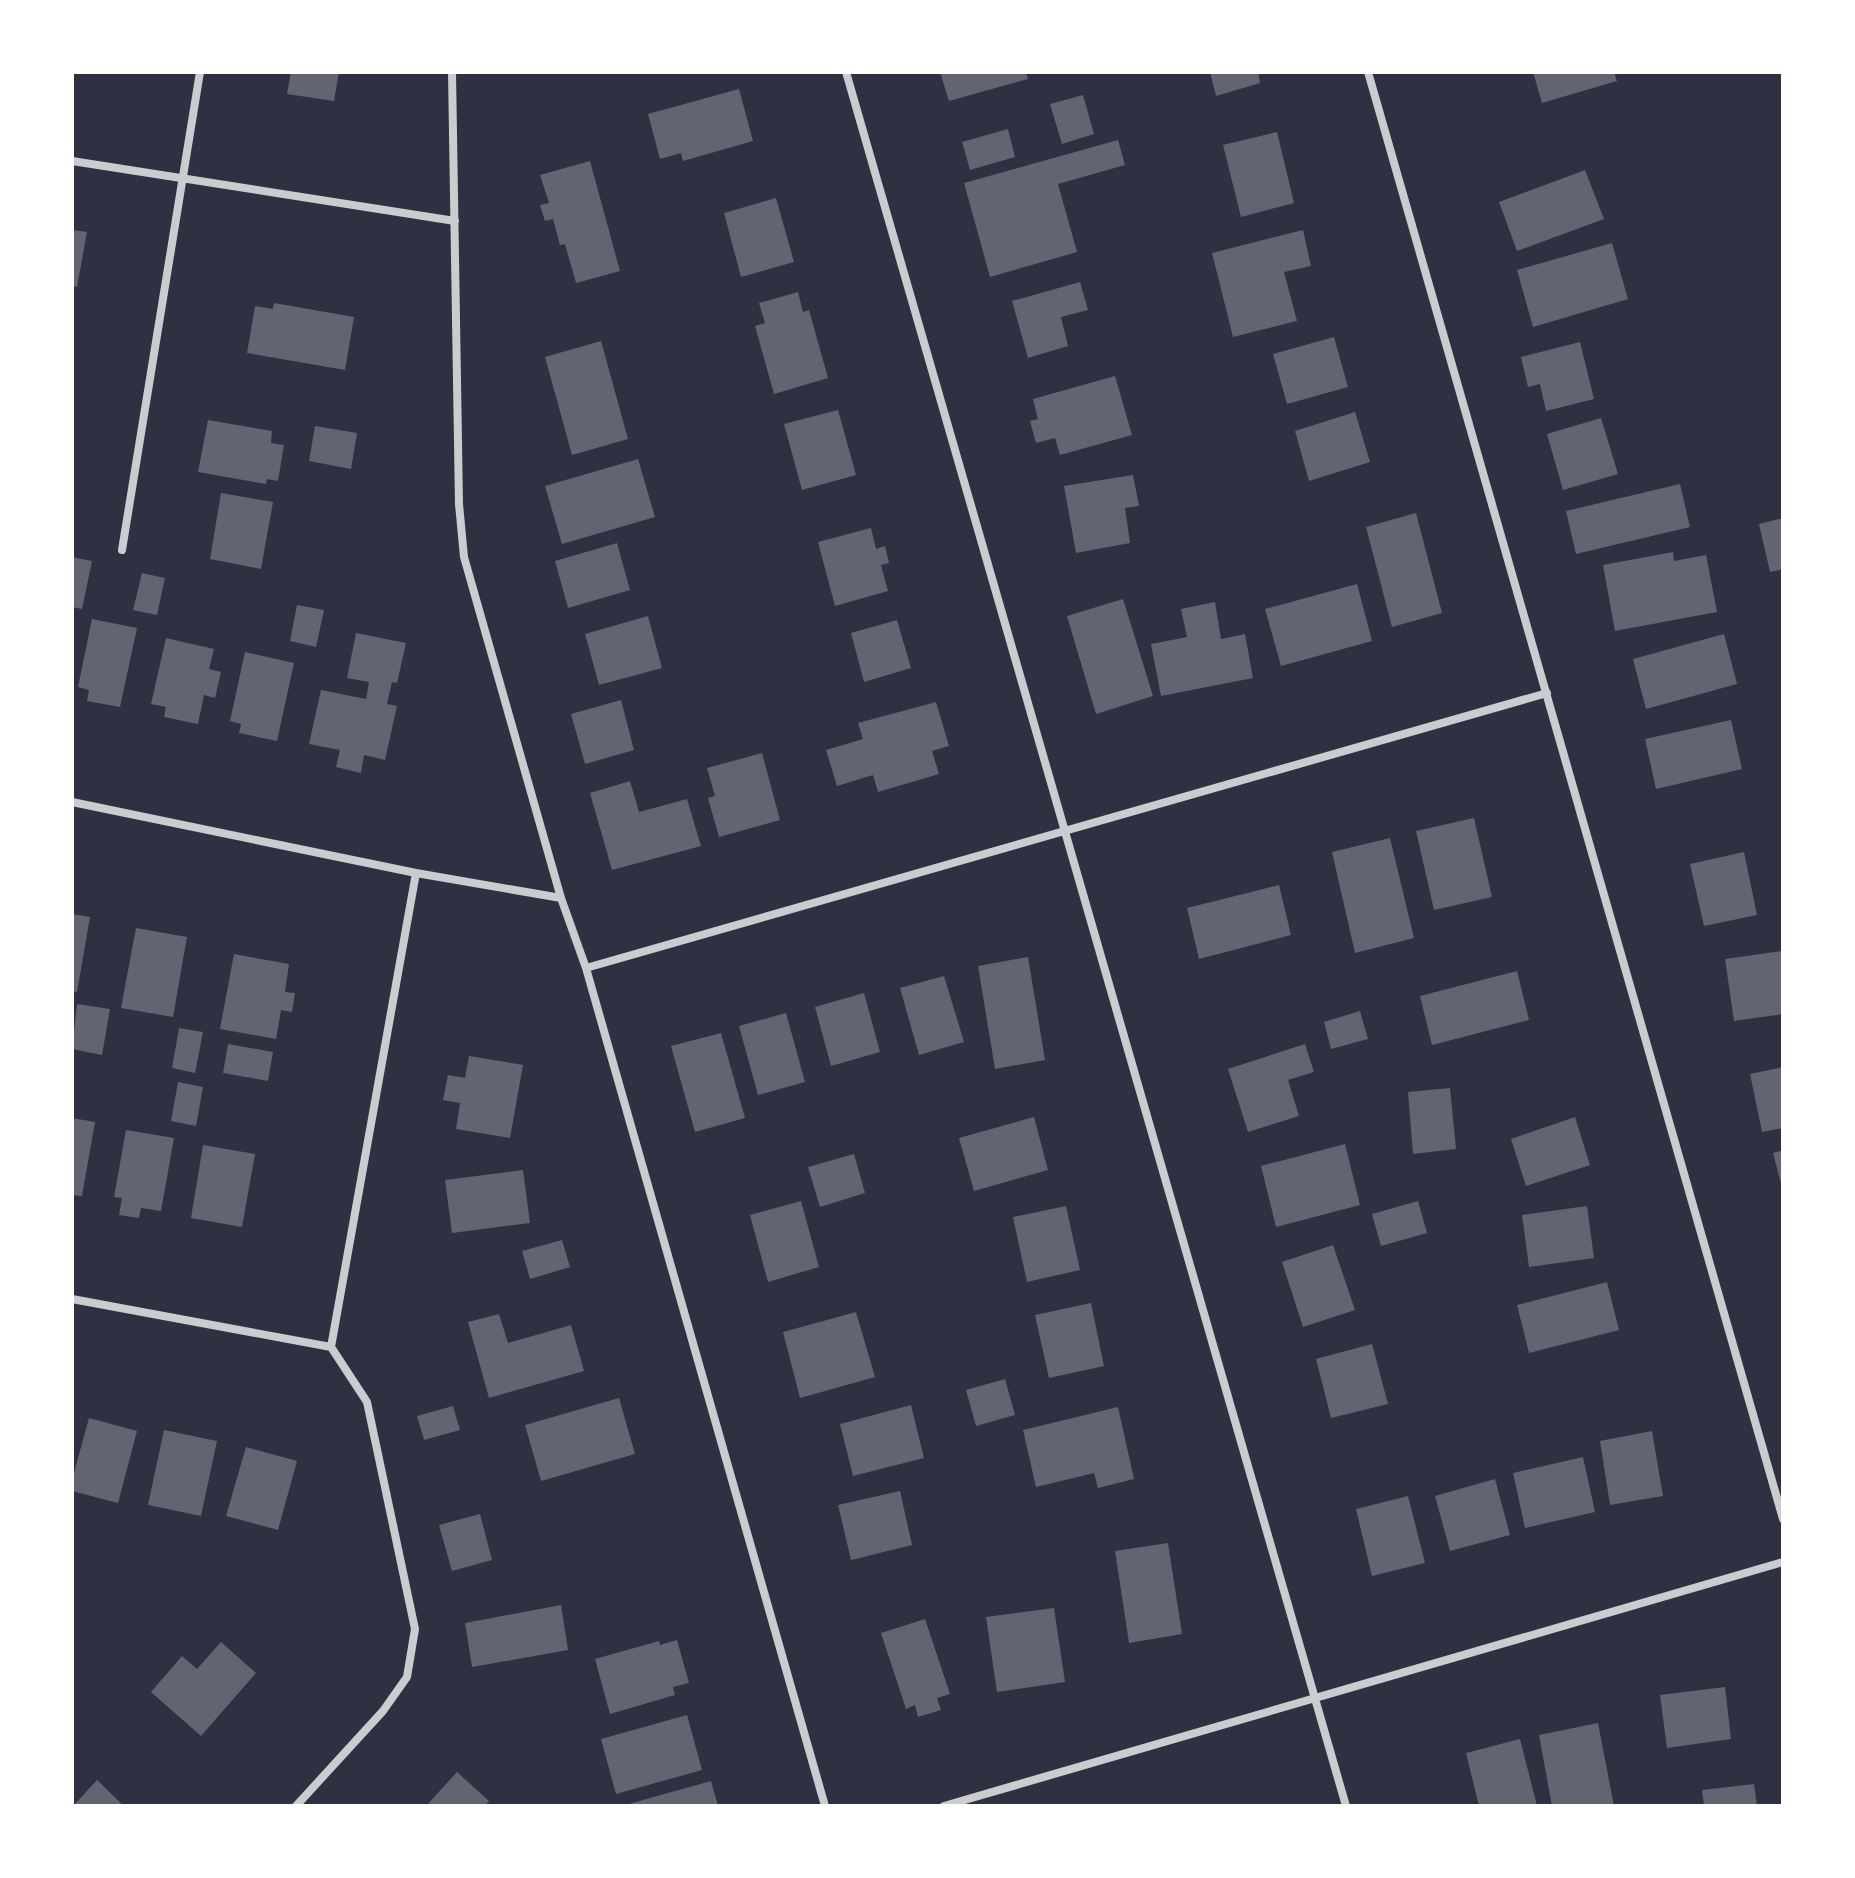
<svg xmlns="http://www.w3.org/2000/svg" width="1855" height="1878" viewBox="0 0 1855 1878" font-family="'Sofia Sans Condensed',sans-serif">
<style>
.building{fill:#626471}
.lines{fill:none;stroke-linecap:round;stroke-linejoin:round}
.minor{stroke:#caccd0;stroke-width:8}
</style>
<rect width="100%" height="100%" fill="#2d3142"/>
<path class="building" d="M291,72H339L334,101L287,94Z
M940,72H1026L1028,79L949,101Z
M1210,72H1258L1260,83L1216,96Z
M1533,72H1614L1617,81L1542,103Z
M739,89L753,141L683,161L681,153L660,159L648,114Z
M1083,95L1094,134L1062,144L1050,104Z
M1008,129L1015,157L970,170L962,142Z
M1277,132L1294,203L1241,217L1223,145Z
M1118,140L1125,165L1058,184L1077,252L990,277L964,183Z
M590,161L620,271L576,283L565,244L560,245L553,219L545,221L540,205L549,203L540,175Z
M1585,170L1604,219L1517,251L1499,202Z
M776,198L794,262L741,277L724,213Z
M72,230L87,232L77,287L72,286Z
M1303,230L1311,266L1284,272L1297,321L1233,337L1212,253Z
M1612,243L1628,299L1533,327L1517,270Z
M1080,282L1088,310L1061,317L1068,346L1028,358L1012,301Z
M798,292L803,312L809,310L828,378L774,394L755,326L765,323L759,303Z
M274,303L354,317L345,370L247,353L255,306L273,309Z
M1334,337L1348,387L1287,404L1273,354Z
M601,341L628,439L572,455L545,357Z
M1580,342L1594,399L1546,411L1540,384L1528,387L1521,357Z
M1115,376L1132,435L1060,455L1055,438L1036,443L1030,421L1038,419L1033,399Z
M838,410L856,475L802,490L784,424Z
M1355,412L1370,462L1309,481L1295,431Z
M1601,418L1618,474L1563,490L1547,434Z
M208,420L272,431L271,443L284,445L278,481L267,479L266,484L198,472Z
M315,426L357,433L351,469L309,461Z
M638,459L655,517L562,544L545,486Z
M1133,475L1139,506L1125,508L1130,543L1076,553L1064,486Z
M1680,484L1690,527L1576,554L1566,511Z
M221,493L273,502L261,569L210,559Z
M1416,513L1442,613L1392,627L1366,527Z
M1783,518V569L1770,572L1759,524Z
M871,528L876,549L885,546L889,563L881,565L888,591L835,606L818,542Z
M617,543L630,590L568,608L555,561Z
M1673,552L1674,561L1706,555L1717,612L1615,631L1603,565Z
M72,557L92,561L82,609L72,607Z
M142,573L165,578L157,615L133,610Z
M1357,584L1372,641L1281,666L1265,609Z
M1123,599L1153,696L1096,714L1067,616Z
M1215,602L1221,639L1245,634L1253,678L1161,696L1151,644L1187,637L1181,609Z
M297,605L324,610L316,647L290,641Z
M648,616L662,668L599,685L585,634Z
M92,619L137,628L120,707L87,701L89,690L78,687Z
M897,620L911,668L864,682L851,633Z
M356,633L406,643L397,683L392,682L387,704L397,706L385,760L364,755L361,773L336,767L340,750L309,744L321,690L366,699L369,682L347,678Z
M1724,634L1737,684L1646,709L1633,659Z
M166,638L214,649L209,669L221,672L215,698L204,695L198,724L164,717L166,707L151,704Z
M245,652L294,663L277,741L239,733L241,724L230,721Z
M621,700L634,750L585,764L571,714Z
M936,702L949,746L932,751L939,774L878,792L873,775L837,786L826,750L863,739L858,723Z
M1731,720L1742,769L1656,789L1645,739Z
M762,753L780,820L719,837L708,798L715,796L707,768Z
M630,781L639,812L687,799L701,846L612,870L590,793Z
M1474,818L1492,897L1434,910L1416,831Z
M1390,838L1414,938L1355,953L1332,852Z
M1744,852L1757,915L1704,926L1690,864Z
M1279,885L1291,935L1199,959L1187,908Z
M72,914L90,917L77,992L72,991Z
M136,928L187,937L173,1017L121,1008Z
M1782,951L1783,1014L1734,1021L1725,959Z
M234,954L289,964L285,992L295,993L292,1012L281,1010L276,1039L220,1029Z
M1028,957L1045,1060L995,1069L978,966Z
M1517,971L1529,1020L1432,1045L1420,996Z
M944,976L964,1042L919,1055L900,988Z
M864,993L880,1052L831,1066L815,1007Z
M77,1004L110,1009L102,1055L72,1049Z
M1360,1011L1368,1039L1331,1049L1324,1022Z
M786,1013L805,1082L758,1095L739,1026Z
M179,1028L203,1032L195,1073L172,1068Z
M721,1033L745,1118L695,1132L671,1046Z
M228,1044L273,1052L268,1081L223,1073Z
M1305,1044L1314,1072L1288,1080L1299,1116L1248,1132L1228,1069Z
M469,1056L523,1065L510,1138L456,1129L460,1103L443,1100L448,1075L465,1078Z
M1783,1067V1128L1762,1132L1750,1074Z
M178,1082L203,1087L196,1126L171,1121Z
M1450,1088L1456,1149L1413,1154L1408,1092Z
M1034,1117L1048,1170L974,1191L959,1138Z
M1575,1117L1590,1165L1526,1186L1511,1139Z
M72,1118L95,1122L82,1196L72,1195Z
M126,1130L174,1138L161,1211L141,1208L139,1218L119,1215L122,1198L114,1197Z
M1345,1144L1360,1205L1276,1227L1261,1166Z
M203,1145L255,1154L242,1227L191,1218Z
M1783,1150V1187H1782L1773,1153Z
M854,1154L865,1193L820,1207L808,1167Z
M523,1170L530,1223L452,1233L445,1180Z
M801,1201L819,1267L768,1282L750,1215Z
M1418,1201L1427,1233L1381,1246L1372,1214Z
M1066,1206L1080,1270L1027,1282L1013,1217Z
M1587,1206L1594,1258L1529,1267L1522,1215Z
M562,1240L570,1267L530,1279L522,1251Z
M1333,1245L1355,1310L1303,1327L1282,1262Z
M1607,1282L1619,1330L1529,1353L1517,1305Z
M1091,1303L1104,1366L1049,1378L1035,1315Z
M856,1312L875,1377L800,1398L783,1332Z
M499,1314L508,1343L571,1325L584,1371L489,1398L468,1322Z
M1372,1344L1388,1404L1331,1418L1316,1359Z
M1005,1379L1015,1415L976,1426L966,1390Z
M619,1398L635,1454L541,1481L525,1425Z
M911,1405L924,1458L853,1476L840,1424Z
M453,1406L460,1430L424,1440L417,1416Z
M1118,1407L1134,1479L1098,1488L1094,1473L1036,1487L1023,1430Z
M89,1418L137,1431L118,1503L72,1491V1480Z
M164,1430L217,1441L201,1516L148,1505Z
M1652,1431L1663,1496L1610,1505L1600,1441Z
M246,1447L297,1461L278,1530L226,1516Z
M1583,1457L1595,1512L1525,1528L1513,1473Z
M1495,1479L1510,1535L1450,1551L1435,1496Z
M900,1491L912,1545L851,1560L838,1505Z
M1408,1496L1425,1563L1372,1576L1356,1509Z
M480,1514L492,1560L452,1571L439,1525Z
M1168,1543L1182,1634L1129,1643L1115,1551Z
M561,1605L568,1650L472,1667L465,1623Z
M1054,1608L1065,1682L997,1692L986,1617Z
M925,1619L950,1694L937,1698L941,1710L918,1717L915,1705L906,1709L881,1633Z
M677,1640L689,1683L673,1687L675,1695L610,1714L595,1659L659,1641L660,1645Z
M221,1642L256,1673L201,1736L151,1692L182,1656L197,1669Z
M1725,1687L1731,1739L1667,1748L1660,1695Z
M687,1715L702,1770L616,1794L601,1739Z
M1598,1723L1614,1806H1552L1539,1735Z
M1520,1739L1537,1806H1479L1466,1753Z
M457,1772L489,1801L484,1806H426Z
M97,1780L124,1806H73Z
M711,1781L718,1806H625V1805Z
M1754,1784L1757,1806H1704L1702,1790Z"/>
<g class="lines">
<path class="minor" d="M452,72L459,504L464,557L561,898L586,968L825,1806
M846,72L1346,1806
M1368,72L1783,1519
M72,161L455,221
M122,550L200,72
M72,802L416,873L561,898
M586,968L1547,693
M72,1299L331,1347
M296,1806L383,1711L407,1677L415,1629L367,1402L331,1347L416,873
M944,1806L1783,1562"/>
</g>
<rect width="1855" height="1878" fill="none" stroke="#ffffff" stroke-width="148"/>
</svg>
